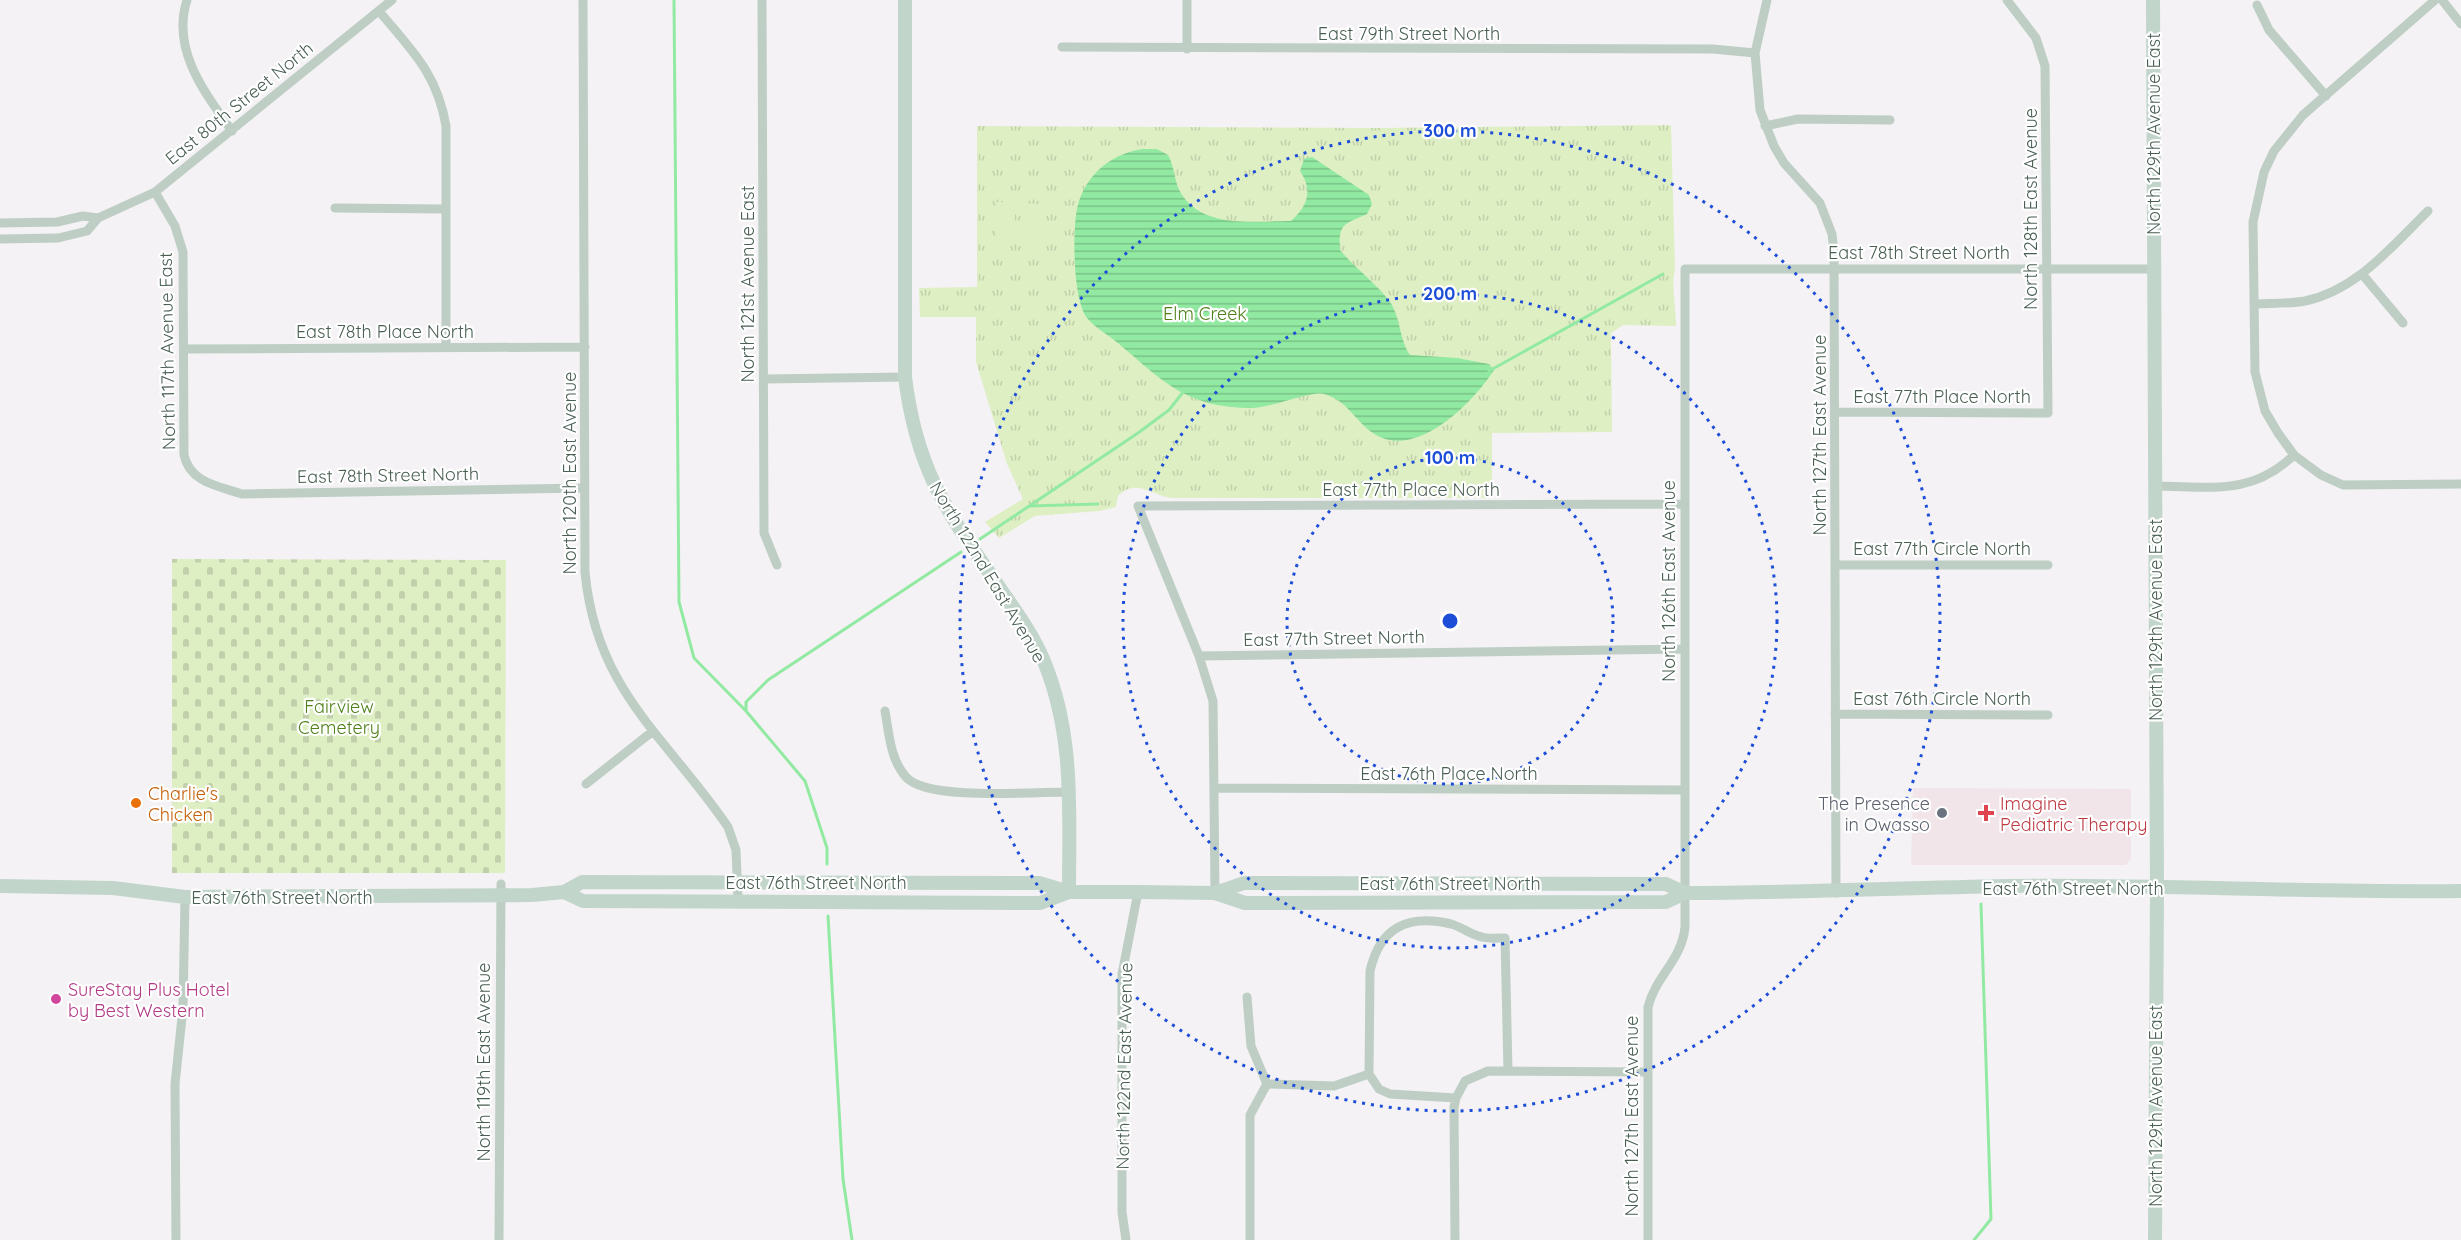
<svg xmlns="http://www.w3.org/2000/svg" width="2461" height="1240" viewBox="0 0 2461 1240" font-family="Quicksand,sans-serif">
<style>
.commercial{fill:#f1e5e9}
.cemetery{fill:url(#cemetery-stones)}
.park{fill:url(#park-tufts)}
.pitch{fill:#dfefc4}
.water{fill:url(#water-rules)}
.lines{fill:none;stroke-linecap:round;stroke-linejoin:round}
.stream{stroke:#92eaa2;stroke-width:3}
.street{stroke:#becec5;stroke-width:9}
.secondary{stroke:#c1d5cb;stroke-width:14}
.ring{fill:none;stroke:#1d4ed8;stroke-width:3;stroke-dasharray:3 6}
.food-dot{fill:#e8710a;stroke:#fff;stroke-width:2}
.worship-dot{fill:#6b7280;stroke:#fff;stroke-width:2}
.health-dot{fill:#e0444e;stroke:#fff;stroke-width:2}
.hotel-dot{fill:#d1479c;stroke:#fff;stroke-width:2}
.labels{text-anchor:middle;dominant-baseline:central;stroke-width:4.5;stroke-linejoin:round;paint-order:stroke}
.street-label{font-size:18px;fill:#4a5f54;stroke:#fff}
.park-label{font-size:18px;fill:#50811b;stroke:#fff}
.food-label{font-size:18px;fill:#c56008;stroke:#fff;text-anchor:start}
.worship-label{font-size:18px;fill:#5b616d;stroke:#fff;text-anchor:end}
.health-label{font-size:18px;fill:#be3a42;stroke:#fff;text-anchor:start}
.hotel-label{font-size:18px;fill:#b23c85;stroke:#fff;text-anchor:start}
.centre{fill:#1d4ed8;stroke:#fff;stroke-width:3}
.ring-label{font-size:18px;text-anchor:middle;font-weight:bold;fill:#1d4ed8;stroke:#fff;stroke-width:4.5;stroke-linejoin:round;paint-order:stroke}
</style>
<defs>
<pattern id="cemetery-stones" width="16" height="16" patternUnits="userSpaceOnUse" patternTransform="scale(1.5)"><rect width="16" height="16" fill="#dfefc4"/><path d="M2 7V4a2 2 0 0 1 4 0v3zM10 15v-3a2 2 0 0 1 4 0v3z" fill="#c1cfaa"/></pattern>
<pattern id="park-tufts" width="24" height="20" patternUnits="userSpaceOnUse" patternTransform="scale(1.5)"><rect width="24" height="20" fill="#dfefc4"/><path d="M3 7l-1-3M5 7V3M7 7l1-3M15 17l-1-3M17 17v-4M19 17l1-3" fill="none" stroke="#c1cfaa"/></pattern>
<pattern id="water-rules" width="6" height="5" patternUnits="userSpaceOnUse" patternTransform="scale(1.5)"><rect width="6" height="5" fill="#92eaa2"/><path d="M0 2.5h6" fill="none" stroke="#79c187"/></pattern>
</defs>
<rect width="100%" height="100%" fill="#f4f2f4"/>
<path class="commercial" d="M1913,788L2131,789V859L2126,865H1911Z"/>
<path class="cemetery" d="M172,559L506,560L505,873H172Z"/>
<path class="park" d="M1671,125L1675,269C1671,283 1676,309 1676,326L1623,325L1611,333L1612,432L1492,433V498H1171C1151,495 1136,478 1118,496L1116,507L1099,511L1035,516L999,538L985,522L1023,499L1007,464L976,362V317H920L919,288L977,287V126L1379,128Z"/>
<path class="pitch" d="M997,202L1015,203V242L996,241Z
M1022,203L1040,204L1039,242H1021Z"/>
<path class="water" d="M1142,149H1157L1168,155C1175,167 1174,183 1182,195C1205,229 1255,221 1291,221C1308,206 1313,190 1300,171L1304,159L1312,157L1369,195L1372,204L1367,214C1345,224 1338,223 1340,250C1355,268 1376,283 1390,302C1401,318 1399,339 1410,355L1457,358L1489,364L1494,370C1473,403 1415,462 1373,433C1355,421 1347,400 1324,394C1312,390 1269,409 1249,408C1186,407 1164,382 1119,344C1109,335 1095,328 1087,318C1073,299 1073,238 1076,215C1081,179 1107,155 1142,149Z"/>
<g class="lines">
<path class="stream" d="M674,0L679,602L694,658L746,711L805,781L827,848V864
M1489,371L1663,274
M1030,506L1098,504
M980,539L1138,433L1169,410L1184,391
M746,711V702L768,680L961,552
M828,916L843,1179L852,1240
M1974,1240L1991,1219L1981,904"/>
<path class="street" d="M187,0C171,50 205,93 232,131
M583,0L585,572C596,691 666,736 728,827L736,850L738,901
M762,0L764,533L777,565
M1187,0V49
M1767,0L1755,53L1760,110L1774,146L1784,163L1820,203L1832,234L1834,252L1836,893
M2435,0L2303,115L2274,151L2264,172L2253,222L2255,372L2265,411L2278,433L2294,455L2321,475L2343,485L2461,484
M2442,0L2461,24
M2257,5L2269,30L2326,96
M379,11C412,51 437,73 446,126V347
M1062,47L1713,49L1755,53
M1765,126L1798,119L1890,120
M155,192L175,226L183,252L184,455C190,483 219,486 242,494L585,488
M335,208L445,209
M0,223L57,222L83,216L98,218
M0,239L58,238L87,231L98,218L155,192L392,0
M2362,274L2403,323
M2254,304C2270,303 2289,304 2305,301C2357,290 2392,246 2428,211
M184,349L585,347
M764,379L905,377
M1836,412L2048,413L2045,66L2036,38L2007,0
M2154,486C2209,486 2250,497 2294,455
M1836,565H2048
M1199,656L1685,649
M885,711C889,733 890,759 906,777C926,801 1035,792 1069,792
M1835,714L2048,715
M586,784L653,731
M1214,788L1685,790
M1215,893L1213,701L1199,656L1138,506L1684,504
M1247,997L1251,1046L1267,1084L1250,1115V1240
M1369,1074L1370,971C1380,927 1408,914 1451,924C1462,927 1471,935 1482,937C1489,939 1498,938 1505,938L1508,1071
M1267,1084L1334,1086L1369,1074L1379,1089L1390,1094L1456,1098L1465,1081L1488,1071L1647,1072
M176,1240L175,1084L183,1008L185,897
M499,1240L501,884
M1126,1240L1122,1212V974L1138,892
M1455,1240L1454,1107L1456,1098
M1648,1240V1007C1655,977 1682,960 1685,927V269H2154"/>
<path class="secondary" d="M905,0V377C916,466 943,506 993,578C1010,604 1031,630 1043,659C1075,734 1069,813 1069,892
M2153,0L2157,888L2155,1240
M0,886L113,888L185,897L532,895L564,892L582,882L1039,883L1069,892H1138L1215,893L1244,883L1666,884L1685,893
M564,892L583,901L1040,903L1069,892
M1215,893L1245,903L1666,902L1685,893C1792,893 1899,888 2007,886C2158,884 2310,893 2461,891"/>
</g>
<g class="ring">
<circle cx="1450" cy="621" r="163"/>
<circle cx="1450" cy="621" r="327"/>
<circle cx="1450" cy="621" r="490"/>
</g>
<circle class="food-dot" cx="136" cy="803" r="6"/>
<circle class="worship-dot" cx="1942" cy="813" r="6"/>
<path class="health-dot" d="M1983 804h6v6h6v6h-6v6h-6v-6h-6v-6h6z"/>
<circle class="hotel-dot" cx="56" cy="999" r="6"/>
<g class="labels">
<g class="street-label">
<text x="1409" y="33">East 79th Street North</text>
<text transform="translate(239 103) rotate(-39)">East 80th Street North</text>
<text transform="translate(2153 134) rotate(-90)">North 129th Avenue East</text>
<text transform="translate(2030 209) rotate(-90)">North 128th East Avenue</text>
<text x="1919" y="252">East 78th Street North</text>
<text transform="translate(747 284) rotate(-90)">North 121st Avenue East</text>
<text x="385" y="331">East 78th Place North</text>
<text transform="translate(167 351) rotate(-91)">North 117th Avenue East</text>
<text x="1942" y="396">East 77th Place North</text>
<text transform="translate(1819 435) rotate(-90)">North 127th East Avenue</text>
<text transform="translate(569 473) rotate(-90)">North 120th East Avenue</text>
<text transform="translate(388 475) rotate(-1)">East 78th Street North</text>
<text x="1411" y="489">East 77th Place North</text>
<text x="1942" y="548">East 77th Circle North</text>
<text transform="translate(988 572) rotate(59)">North 122nd East Avenue</text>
<text transform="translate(1668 581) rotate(-90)">North 126th East Avenue</text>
<text transform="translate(2155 620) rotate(-90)">North 129th Avenue East</text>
<text transform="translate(1334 638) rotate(-1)">East 77th Street North</text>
<text x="1942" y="698">East 76th Circle North</text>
<text x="1449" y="773">East 76th Place North</text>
<text x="816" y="882">East 76th Street North</text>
<text x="1450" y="883">East 76th Street North</text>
<text x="2073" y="888">East 76th Street North</text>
<text x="282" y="897">East 76th Street North</text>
<text transform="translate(483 1062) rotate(-90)">North 119th East Avenue</text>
<text transform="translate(1124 1066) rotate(-89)">North 122nd East Avenue</text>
<text transform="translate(2155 1106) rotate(-90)">North 129th Avenue East</text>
<text transform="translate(1631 1116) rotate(-90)">North 127th East Avenue</text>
</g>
<g class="park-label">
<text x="1205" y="313">Elm Creek</text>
<text x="339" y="706">Fairview<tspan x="339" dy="21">Cemetery</tspan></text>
</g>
<g class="food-label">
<text x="148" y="793">Charlie's<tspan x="148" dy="21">Chicken</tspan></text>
</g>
<g class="worship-label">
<text x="1930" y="803">The Presence<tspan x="1930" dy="21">in Owasso</tspan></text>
</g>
<g class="health-label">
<text x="2000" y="803">Imagine<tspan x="2000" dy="21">Pediatric Therapy</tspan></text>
</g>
<g class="hotel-label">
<text x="68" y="989">SureStay Plus Hotel<tspan x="68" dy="21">by Best Western</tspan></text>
</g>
</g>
<circle cx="1450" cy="621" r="9" class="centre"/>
<g class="ring-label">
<text x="1450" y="137">300 m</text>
<text x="1450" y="300">200 m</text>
<text x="1450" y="464">100 m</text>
</g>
</svg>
